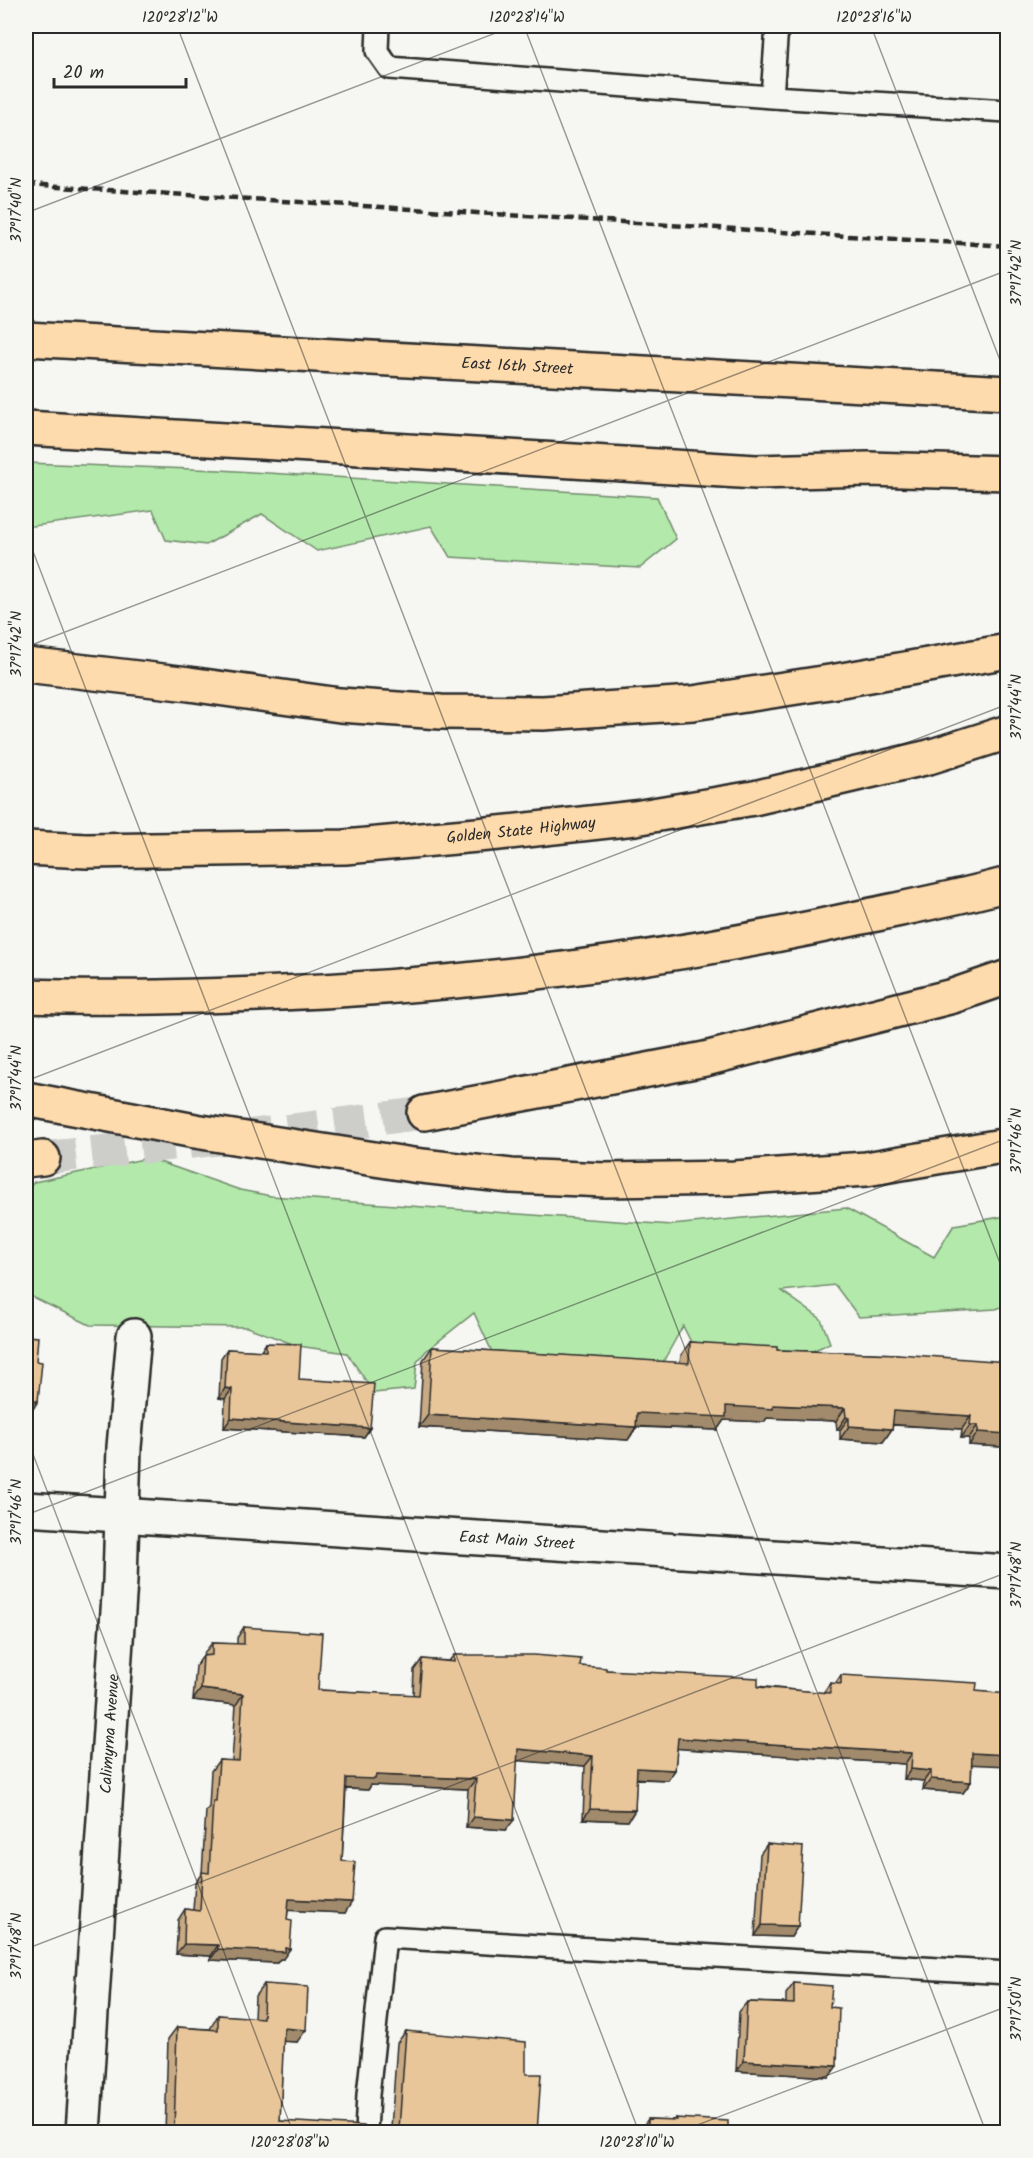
<svg xmlns="http://www.w3.org/2000/svg" width="1033" height="2158" viewBox="0 0 1033 2158" font-family="Kalam,sans-serif">
<style>
.green{fill:#b3e9ab;stroke:#6f8a6b;stroke-width:1.5}
.lines{fill:none;stroke-linecap:round;stroke-linejoin:round}
.motorway-tunnel{stroke:#cdcdca;stroke-width:33;stroke-dasharray:33 16;stroke-linecap:butt}
.service-casing{stroke:#2b2b2b;stroke-width:26}
.minor-casing{stroke:#2b2b2b;stroke-width:38}
.primary-casing{stroke:#2b2b2b;stroke-width:38}
.motorway-casing{stroke:#2b2b2b;stroke-width:38}
.service{stroke:#f6f6f2;stroke-width:21}
.minor{stroke:#f6f6f2;stroke-width:33}
.primary{stroke:#fedbac;stroke-width:33}
.motorway{stroke:#fedbac;stroke-width:33}
.rail{stroke:#2b2b2b;stroke-width:4.5;stroke-dasharray:9 4.5;stroke-linecap:butt}
.wall{fill:#c8aa84;stroke:#2b2b2b;stroke-width:1.5}
.shaded-wall{fill:#a28b6c;stroke:#2b2b2b;stroke-width:1.5}
.building{fill:#e8c69a;stroke:#2b2b2b;stroke-width:1.5}
.ticks{fill:none;stroke:#2b2b2b;stroke-width:1.5;stroke-opacity:0.45}
.labels{text-anchor:middle;dominant-baseline:central;stroke-width:5;stroke-linejoin:round;paint-order:stroke}
.street-label{font-size:16px;fill:#2b2b2b;stroke:#f6f6f2}
.neatline{fill:none;stroke:#2b2b2b;stroke-width:2}
.ticks-label{font-size:15px;text-anchor:middle;fill:#2b2b2b}
</style>
<rect width="100%" height="100%" fill="#f6f6f2"/>
<filter id="ink" filterUnits="userSpaceOnUse"><feTurbulence type="fractalNoise" baseFrequency=".0167" numOctaves="2"/><feDisplacementMap in="SourceGraphic" scale="12" xChannelSelector="R" yChannelSelector="G"/><feConvolveMatrix kernelMatrix="1 2 1 2 8 2 1 2 1" color-interpolation-filters="sRGB"/></filter>
<g filter="url(#ink)">
<path class="green" d="M26,463L220,470L657,497L676,539L640,568L450,557L431,526L317,551L262,514L206,545L166,540L153,510L26,527Z
M148,1158L240,1190L271,1196L672,1225L846,1208L934,1257L954,1225L1007,1216V1305L996,1309L859,1317L835,1285L782,1291L821,1319L830,1343L791,1361L692,1344L683,1326L659,1369L494,1356L474,1313L426,1351L417,1362L414,1389L374,1393L347,1353L298,1346L247,1327L90,1325L26,1294V1247L29,1231L26,1224V1192L34,1182Z"/>
<g class="lines">
<path class="motorway-tunnel" d="M43,1158L247,1136L424,1113"/>
<defs>
<path id="service" d="M378,26L377,51L389,68L772,97L1008,111
M772,97L777,26
M366,2132L368,2095L385,1937L1008,1973"/>
<g id="minor">
<path id="s1" d="M26,1509L1008,1572"/>
<path id="s2" d="M83,2132L120,1581L124,1447L134,1336"/>
</g>
<g id="primary">
<path id="s3" d="M26,339L1008,393"/>
<path d="M26,428L756,472L868,469L1008,473"/>
</g>
<g id="motorway">
<path d="M26,665L189,684L340,705L441,712L543,713L693,703L836,681L1008,651"/>
<path id="s4" d="M26,848L87,851L345,847L499,833L635,818L754,798L929,757L1008,732"/>
<path d="M26,996C103,999 182,997 260,994C465,986 666,961 867,916C914,906 961,897 1008,884"/>
<path d="M26,1099L195,1131L413,1165L511,1176L606,1180L734,1178L866,1169L1008,1145"/>
<path d="M424,1113L705,1059L953,996L1008,977"/>
<path d="M26,1160L43,1158"/>
</g>
</defs>
<use href="#service" class="service-casing"/>
<use href="#minor" class="minor-casing"/>
<use href="#primary" class="primary-casing"/>
<use href="#motorway" class="motorway-casing"/>
<use href="#service" class="service"/>
<use href="#minor" class="minor"/>
<use href="#primary" class="primary"/>
<use href="#motorway" class="motorway"/>
<path class="rail" d="M26,185L1008,246"/>
</g>
<path class="wall" d="M690,1342L777,1350L898,1354L1008,1440L1002,1447L969,1445V1438H961L962,1429L893,1425L892,1429L883,1442L840,1439V1430H837L836,1421L767,1418L764,1422L724,1420L717,1430L637,1427L628,1440L419,1427L423,1360L432,1347L680,1363L681,1355Z
M266,1343L299,1379L370,1428L364,1437L224,1428L225,1399L219,1398L221,1358L227,1349L261,1351Z
M244,1627L318,1690L413,1695L414,1670L422,1659L449,1661L454,1655L580,1666L606,1670L823,1693L830,1683L835,1684L841,1675L972,1764L971,1782L963,1793L923,1790L924,1781L904,1779L905,1764L677,1748L675,1770L668,1780L636,1779L635,1810L628,1821L583,1819L585,1766L517,1760L506,1830L466,1827L468,1789L371,1785L368,1790L346,1789L342,1861L345,1913L288,1910L283,1959H280L277,1963L210,1960L211,1956L176,1954L178,1920L185,1909L193,1910L195,1883L202,1873L206,1811L209,1807L211,1771L219,1760L232,1761L236,1705L193,1700L196,1666L203,1656H204V1653L212,1643L237,1644V1638Z
M767,1844L798,1926L791,1937L755,1936L760,1854Z
M794,1983L830,2007L829,2077L736,2071L739,2012L747,2002L786,2003V1994Z
M264,1984L297,2042L283,2041L280,2121L374,2132L391,2128L397,2043L406,2031L526,2074L537,2133H165L168,2039L177,2027L210,2029L218,2015L254,2018L255,1996Z
M675,2118L728,2133H623L624,2131L639,2132L648,2119L674,2120Z"/>
<path class="shaded-wall" d="M225,1388L232,1389L225,1399L219,1398Z
M26,1401H38L30,1414H26Z
M773,1405L845,1408L836,1421L767,1418L764,1422L724,1420L717,1430L628,1426L637,1413L726,1406Z
M894,1411L971,1416L962,1429L885,1424Z
M428,1415L636,1427L628,1440L419,1427Z
M846,1417L849,1418L840,1430H837Z
M231,1418L370,1428L364,1437L224,1428Z
M970,1425H978L969,1438H961Z
M849,1426L892,1429L883,1442L840,1439Z
M978,1432L1008,1433V1440L1002,1447L969,1445Z
M201,1689L243,1694L236,1705L193,1700Z
M678,1738L912,1753L905,1764L670,1748Z
M518,1749L593,1756L585,1766L510,1760Z
M972,1753L1008,1755V1766L965,1764Z
M637,1768L675,1770L668,1780L629,1778Z
M911,1769L931,1771L924,1781L904,1779Z
M376,1775L476,1779L468,1789L371,1785L368,1790L339,1788L346,1778Z
M931,1779L971,1782L963,1793L923,1790Z
M590,1809L635,1810L628,1821L583,1819Z
M473,1817L514,1820L506,1830L466,1827Z
M289,1899L352,1902L345,1913L281,1910Z
M762,1925L798,1926L791,1937L755,1936Z
M184,1944L218,1945L211,1956L176,1954Z
M218,1949L285,1948L290,1949L283,1959H280L277,1963L210,1960Z
M284,2028L306,2030L297,2042L275,2041Z
M744,2061L837,2066L829,2077L736,2071Z"/>
<path class="building" d="M26,1336L38,1337L36,1361L42,1362L38,1401H26Z
M690,1342L777,1347V1350L898,1354L1008,1362V1434L978,1432V1425H970L971,1416L894,1411L892,1429L849,1426V1418L846,1417L845,1408L773,1405V1409L726,1406V1417L637,1413L636,1427L428,1415L432,1347L689,1363Z
M266,1343L301,1344L299,1379L374,1384L370,1428L231,1418L232,1389L225,1388L227,1349L266,1351Z
M244,1627L322,1633L318,1690L419,1695L422,1659L454,1662V1655H534L581,1659L580,1666L606,1668V1670L758,1678V1687L830,1693V1683L841,1684V1675L977,1683L976,1691L1008,1694V1755L972,1753L971,1782L931,1779V1771L911,1769L912,1753L678,1738L675,1770L637,1768L635,1810L590,1809L593,1756L518,1749L514,1820L473,1817L476,1779L376,1775L375,1779L346,1778L342,1861L355,1862L352,1902L289,1899L287,1920L292,1921L290,1949L285,1948V1952L218,1949V1945L184,1944L185,1909L200,1911L202,1872L209,1873L213,1801H216L219,1760L239,1761L243,1694L201,1689L203,1656L212,1655V1643L244,1644Z
M767,1844L803,1847L798,1926L762,1925Z
M794,1983L832,1986L830,2007L839,2008L837,2066L744,2061L747,2002L794,2004Z
M264,1984L308,1987L306,2030L284,2028L280,2121L364,2126L374,2132L380,2131L384,2128L399,2129L406,2031L526,2042V2074H541L537,2133H174L177,2027L218,2030V2015L263,2018Z
M675,2118L728,2121V2133H624V2131L648,2132V2119L676,2120Z"/>
</g>
<path class="ticks" d="M177,26L986,2132M524,26L1008,1284M871,26L1008,381M26,213L514,26M26,533L639,2132M26,647L1008,270M26,1081L1008,704M26,1436L293,2132M26,1515L1008,1138M26,1949L1008,1572M679,2132L1008,2006"/>
<g class="labels">
<g class="street-label">
<text stroke="none"><textPath href="#s3" startOffset="492">East 16th Street</textPath></text>
<text stroke="none"><textPath href="#s4" startOffset="496">Golden State Highway</textPath></text>
<text stroke="none"><textPath href="#s1" startOffset="492">East Main Street</textPath></text>
<text stroke="none"><textPath href="#s2" startOffset="399">Calimyrna Avenue</textPath></text>
</g>
</g>
<rect width="1033" height="2158" fill="none" stroke="#f6f6f2" stroke-width="66"/>
<path d="M54 78v9h132v-9" fill="none" stroke="#2b2b2b" stroke-width="3"/>
<text x="63" y="78" font-size="18" fill="#2b2b2b" stroke="#f6f6f2" stroke-width="4.5" paint-order="stroke">20 m</text>
<rect x="33" y="33" width="967" height="2092" class="neatline"/>
<g class="ticks-label">
<text x="180" y="22">120°28'12"W</text>
<text x="527" y="22">120°28'14"W</text>
<text x="874" y="22">120°28'16"W</text>
<text transform="translate(16 210) rotate(-90)" y="5">37°17'40"N</text>
<text transform="translate(1016 273) rotate(-90)" y="5">37°17'42"N</text>
<text transform="translate(16 644) rotate(-90)" y="5">37°17'42"N</text>
<text transform="translate(1016 707) rotate(-90)" y="5">37°17'44"N</text>
<text transform="translate(16 1078) rotate(-90)" y="5">37°17'44"N</text>
<text transform="translate(1016 1141) rotate(-90)" y="5">37°17'46"N</text>
<text transform="translate(16 1512) rotate(-90)" y="5">37°17'46"N</text>
<text transform="translate(1016 1575) rotate(-90)" y="5">37°17'48"N</text>
<text transform="translate(16 1946) rotate(-90)" y="5">37°17'48"N</text>
<text transform="translate(1016 2009) rotate(-90)" y="5">37°17'50"N</text>
<text x="290" y="2147">120°28'08"W</text>
<text x="637" y="2147">120°28'10"W</text>
</g>
</svg>
